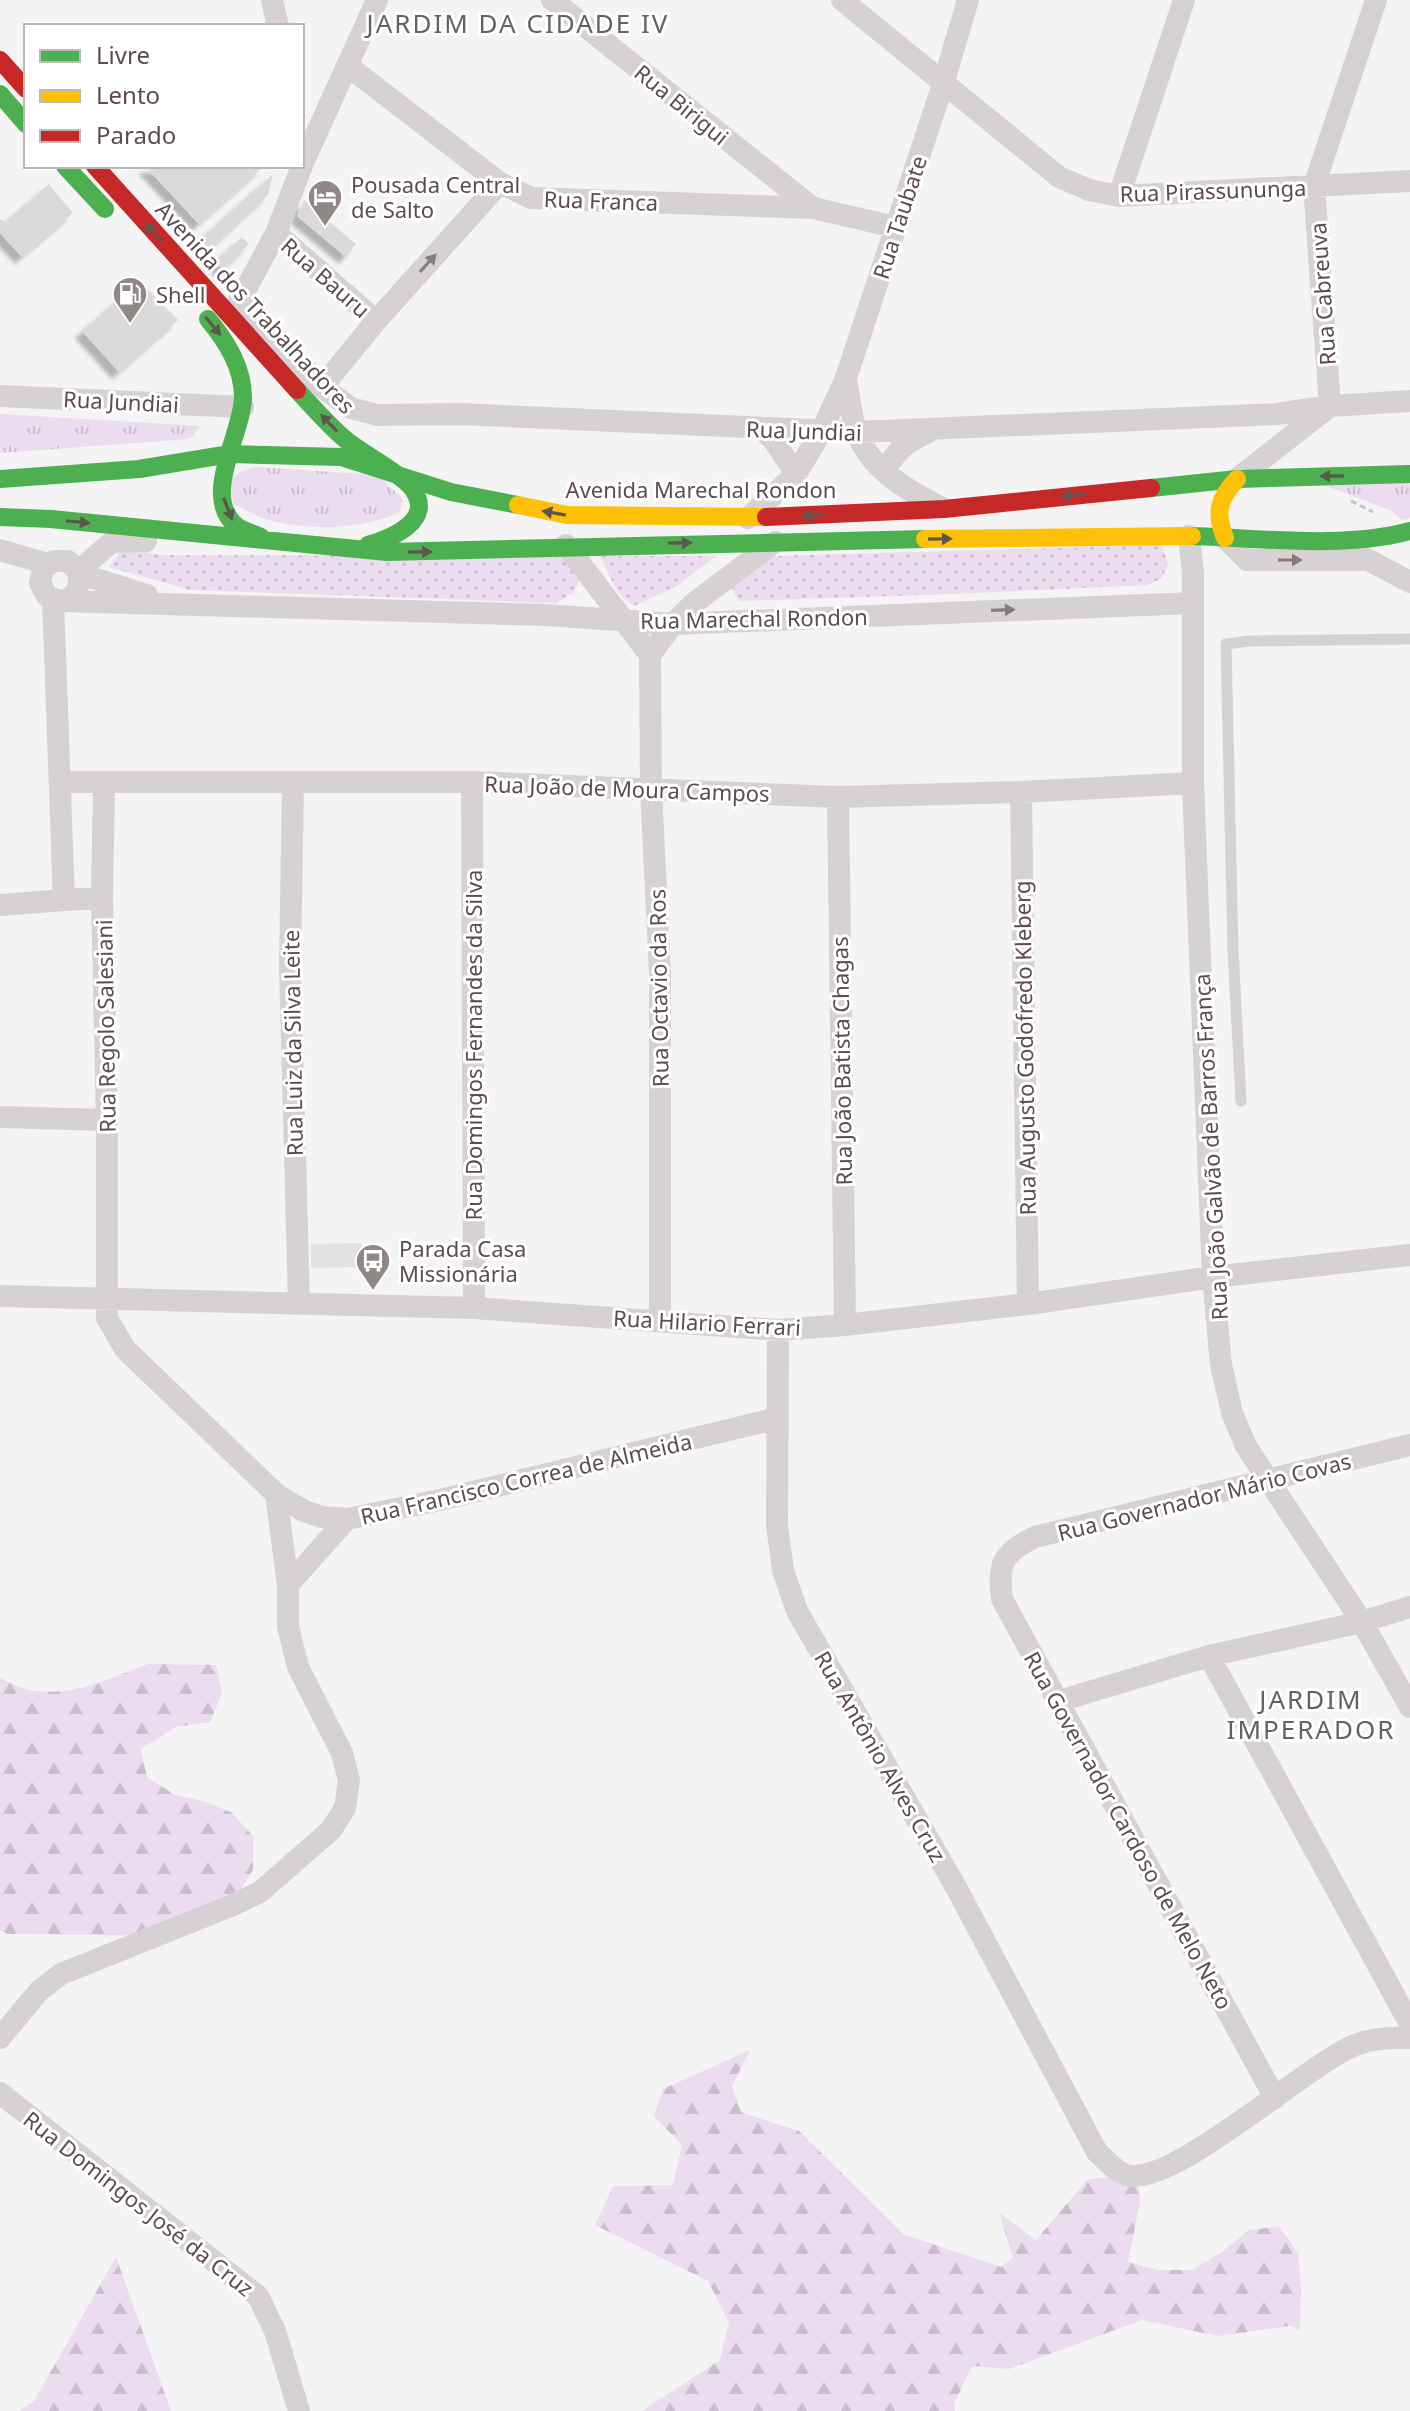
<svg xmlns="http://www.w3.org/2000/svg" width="1410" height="2411" viewBox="0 0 1410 2411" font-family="'Noto Sans',sans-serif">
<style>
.education{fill:#e3e2e2}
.grass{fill:url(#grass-tufts)}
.forest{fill:url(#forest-firs)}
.park{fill:url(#park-dots)}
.building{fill:#dcdad9;filter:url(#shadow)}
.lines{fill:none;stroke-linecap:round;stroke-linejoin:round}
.path{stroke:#cac0c8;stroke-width:3;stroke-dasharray:6 4;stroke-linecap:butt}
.lane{stroke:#d6d2d3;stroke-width:11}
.street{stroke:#d6d2d3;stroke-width:22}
.fast{stroke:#4caf50;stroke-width:18}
.slow{stroke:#ffc107;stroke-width:18}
.jam{stroke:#c62828;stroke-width:18}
.oneway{fill:#5c564d}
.oneway2{fill:#887b7c}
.labels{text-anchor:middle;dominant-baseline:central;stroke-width:6;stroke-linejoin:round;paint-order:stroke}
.street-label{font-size:22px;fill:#5e4c4d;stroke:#fff}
.poi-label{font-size:22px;fill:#5e4c4d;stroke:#fff;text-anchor:start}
.quarter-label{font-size:26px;letter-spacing:2px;fill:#666060;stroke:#fff}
</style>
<defs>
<pattern id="grass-tufts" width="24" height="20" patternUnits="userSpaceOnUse" patternTransform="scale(2)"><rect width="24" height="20" fill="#ecdcef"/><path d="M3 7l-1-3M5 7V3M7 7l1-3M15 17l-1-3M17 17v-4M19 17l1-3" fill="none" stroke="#cdbecf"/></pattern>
<pattern id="forest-firs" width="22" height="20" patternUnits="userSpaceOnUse" patternTransform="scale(2)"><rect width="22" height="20" fill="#ecdcef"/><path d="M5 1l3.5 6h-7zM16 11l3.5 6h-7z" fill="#cdbecf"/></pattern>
<pattern id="park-dots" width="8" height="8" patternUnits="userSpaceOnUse" patternTransform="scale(2)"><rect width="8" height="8" fill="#ecdcef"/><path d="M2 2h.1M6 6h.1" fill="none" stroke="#cdbecf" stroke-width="1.8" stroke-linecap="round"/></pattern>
<filter id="shadow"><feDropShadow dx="-7" dy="7" stdDeviation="2" flood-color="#0004"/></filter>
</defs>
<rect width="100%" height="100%" fill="#f3f4f3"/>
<path class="education" d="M361,1243V1267L311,1268V1244Z"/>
<path class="grass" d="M0,414L201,426L190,439L0,453Z
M257,467L378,475L403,499L400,512C360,530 310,531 269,520C257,517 245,509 234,504L229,481L242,471Z
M1410,482V518L1402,520L1392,511L1321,484Z"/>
<path class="forest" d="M148,1664L216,1665L222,1693L210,1722L176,1727L141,1749L147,1777L175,1795L203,1801L231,1812L253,1836V1870L235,1898L178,1936L8,1934L0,1930V1678C9,1682 20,1688 30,1690C71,1698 111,1678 148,1664Z
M750,2050L732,2086L741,2112L799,2131L903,2234L1001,2267L1013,2258L999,2213L1036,2240L1087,2180L1137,2172L1140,2202L1128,2262L1158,2270H1192L1222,2252L1249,2230L1279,2226L1298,2253L1301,2288L1300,2330L1290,2326L1217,2336L1142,2320L1009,2369L972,2366L954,2404L955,2411H642L720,2360L729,2323L708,2281L595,2225L613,2186L673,2185L682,2145L654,2116L663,2089Z
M116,2257L171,2411H19L34,2401Z"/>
<path class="park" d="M1162,545L1168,564L1162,578L1148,585L953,594L739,601L732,588L773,556Z
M131,549L160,555L568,556L582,574L574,592L556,603L190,590L109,567L119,553Z
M599,556H716L677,586L634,606C613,592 612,577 599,556Z"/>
<path class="building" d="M145,166H264L199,224Z
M273,174L268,195L208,250L200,240Z
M49,184L73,213L22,257L0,233V219L6,222Z
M304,200L356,244L346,257L297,216Z
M242,237L249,244L223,270L215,262Z
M140,281L178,320L119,372L82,331Z"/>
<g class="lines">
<path class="path" d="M1351,501L1373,512"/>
<path class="lane" d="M1241,1101L1233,950L1226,644L1250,641L1410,639"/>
<path class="street" d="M272,0L278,26
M552,0L813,208
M842,0L1059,177L1089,190L1119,196L1410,181
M348,66L500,183L531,198L813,208L895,227
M302,165L377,0
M1119,196L1184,0
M276,233L376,321
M242,301L322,387L351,408L377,415L461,414L857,432L1277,414L1330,406L1410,401
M233,313L276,233L302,166
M846,378C849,396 851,416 857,433C871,470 907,490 940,507
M322,387L376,321L500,183
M0,396L243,407
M761,428L774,441L796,474
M884,471C898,450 904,443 927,433
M1237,479L1330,406L1314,186L1376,0
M748,518L796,474L821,432L846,378L944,81L968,0
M1189,536L1193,573V783L1213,1277L1221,1365L1232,1413L1246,1446L1362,1622L1410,1707
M1225,538L1247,560H1364
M566,545L650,655L651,789L660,974V1321
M0,550L48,564
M1355,553L1410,582
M78,571L112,542L146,541
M80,574L147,595
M67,600L77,592L80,574L68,561H54L43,569L40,583L47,596L60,601L546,615L673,624L1193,603
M650,655L673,624L694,603L775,542
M61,782H472L838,797L1021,792L1193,783
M293,782L290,967L299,1304
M472,782L474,1308
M1021,792L1028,1304
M838,797L845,1325
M102,898L104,782
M0,905L64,900
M0,1117L107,1120
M0,1296L474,1308L778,1330L845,1325L1028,1304L1213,1277L1410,1255
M778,1330L777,1525L783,1570L797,1611L957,1889L1097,2152C1106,2160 1115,2171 1126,2175C1172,2188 1306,2065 1355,2045C1372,2038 1392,2037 1410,2038
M276,1494L304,1511L322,1517L347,1519L440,1500L778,1418
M288,1585L347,1519
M1209,1656L1410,2024
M1059,1701L1209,1656L1362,1622L1410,1607
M0,2038L39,1991L61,1974L233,1905L260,1892L331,1830L345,1808L349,1780L342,1753L298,1667L288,1627V1585L276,1494L125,1349L107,1318V1120L102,898L64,900L53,600
M0,2093L258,2296L275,2331L299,2411
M1275,2098L1002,1599C997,1564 1003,1552 1035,1537L1410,1445"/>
<path class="fast" d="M0,94L26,124
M65,166L105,209
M208,319C226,341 243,367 243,397C243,433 199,499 238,527C245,531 254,534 261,537
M297,390C313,407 328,425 346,440C363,454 399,472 412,488C436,520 392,538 368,545
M0,479L139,469L230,454L341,457L451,492L518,505
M1151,488L1237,479L1410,474
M0,517L51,519L387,552L925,539
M1192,536C1259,538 1346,549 1410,531"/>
<path class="slow" d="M518,505L567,515L766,517
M1225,538C1215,513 1218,499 1237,479
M925,539L1192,536"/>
<path class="jam" d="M0,60L26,89
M95,166L297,390
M766,517L944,509L1151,488"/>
</g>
<defs><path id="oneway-solid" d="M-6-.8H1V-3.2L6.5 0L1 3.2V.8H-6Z" transform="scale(2)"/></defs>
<g class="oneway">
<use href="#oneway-solid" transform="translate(153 232) rotate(-132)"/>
<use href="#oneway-solid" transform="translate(213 326) rotate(50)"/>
<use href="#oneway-solid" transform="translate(329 423) rotate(-134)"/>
<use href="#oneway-solid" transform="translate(1332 476) rotate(179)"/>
<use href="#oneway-solid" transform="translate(1073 495) rotate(174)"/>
<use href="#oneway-solid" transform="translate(228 509) rotate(68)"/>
<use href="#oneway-solid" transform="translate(554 513) rotate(-170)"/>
<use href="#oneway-solid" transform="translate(814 515) rotate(177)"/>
<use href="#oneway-solid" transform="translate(78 522) rotate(6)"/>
<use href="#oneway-solid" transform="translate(940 539) rotate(-1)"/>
<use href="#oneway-solid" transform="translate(680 543) rotate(-1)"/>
<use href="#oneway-solid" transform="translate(420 552) rotate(-1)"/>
</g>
<g class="oneway2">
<use href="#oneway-solid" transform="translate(428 263) rotate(-48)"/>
<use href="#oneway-solid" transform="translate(1290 560)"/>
<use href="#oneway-solid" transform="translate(1003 610) rotate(-2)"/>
</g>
<defs>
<symbol id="hotel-pin" viewBox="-11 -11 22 30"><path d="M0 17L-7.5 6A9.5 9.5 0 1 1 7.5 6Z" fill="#928787" stroke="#fff"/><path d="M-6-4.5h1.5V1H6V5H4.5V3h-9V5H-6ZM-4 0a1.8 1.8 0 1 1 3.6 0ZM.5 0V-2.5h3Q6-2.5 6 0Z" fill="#fff"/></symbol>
<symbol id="fuel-pin" viewBox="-11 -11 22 30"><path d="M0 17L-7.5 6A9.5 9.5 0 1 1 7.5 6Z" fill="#928787" stroke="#fff"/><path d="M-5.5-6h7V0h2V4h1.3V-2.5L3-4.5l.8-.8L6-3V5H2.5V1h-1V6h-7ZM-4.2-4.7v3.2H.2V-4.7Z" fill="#fff"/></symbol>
<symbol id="bus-pin" viewBox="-11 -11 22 30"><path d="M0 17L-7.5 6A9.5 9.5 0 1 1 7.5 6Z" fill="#928787" stroke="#fff"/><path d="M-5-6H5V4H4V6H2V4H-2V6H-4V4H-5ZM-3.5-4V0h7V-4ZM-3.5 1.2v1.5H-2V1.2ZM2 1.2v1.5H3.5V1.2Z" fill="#fff"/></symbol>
</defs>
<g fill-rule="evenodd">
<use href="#hotel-pin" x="305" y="177" width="40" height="54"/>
<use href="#fuel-pin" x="110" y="274" width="40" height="54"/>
<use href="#bus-pin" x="353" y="1241" width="40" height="54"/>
</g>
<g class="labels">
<g class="street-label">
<text transform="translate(682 104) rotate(39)">Rua Birigui</text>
<text transform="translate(1213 190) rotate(-2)">Rua Pirassununga</text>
<text transform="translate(601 200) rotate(2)">Rua Franca</text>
<text transform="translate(899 217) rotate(-72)">Rua Taubate</text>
<text transform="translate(326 277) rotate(41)">Rua Bauru</text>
<text transform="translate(1322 294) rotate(-94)">Rua Cabreuva</text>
<text transform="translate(256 307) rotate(47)">Avenida dos Trabalhadores</text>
<text transform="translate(121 401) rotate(3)">Rua Jundiai</text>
<text transform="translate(804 430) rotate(2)">Rua Jundiai</text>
<text x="701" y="489">Avenida Marechal Rondon</text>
<text transform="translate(754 618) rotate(-1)">Rua Marechal Rondon</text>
<text transform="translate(627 788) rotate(2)">Rua João de Moura Campos</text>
<text transform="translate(658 988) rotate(-91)">Rua Octavio da Ros</text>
<text transform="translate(105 1026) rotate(-91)">Rua Regolo Salesiani</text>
<text transform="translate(292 1043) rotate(-91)">Rua Luiz da Silva Leite</text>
<text transform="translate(473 1045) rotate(-90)">Rua Domingos Fernandes da Silva</text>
<text transform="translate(1024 1048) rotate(-91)">Rua Augusto Godofredo Kleberg</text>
<text transform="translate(841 1061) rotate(-91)">Rua João Batista Chagas</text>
<text transform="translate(1210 1147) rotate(-93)">Rua João Galvão de Barros França</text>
<text transform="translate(707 1322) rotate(3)">Rua Hilario Ferrari</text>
<text transform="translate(526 1478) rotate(-13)">Rua Francisco Correa de Almeida</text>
<text transform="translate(1204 1496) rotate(-14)">Rua Governador Mário Covas</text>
<text transform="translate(881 1756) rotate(60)">Rua Antônio Alves Cruz</text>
<text transform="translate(1129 1830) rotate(61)">Rua Governador Cardoso de Melo Neto</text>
<text transform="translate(139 2203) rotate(38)">Rua Domingos José da Cruz</text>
</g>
<g class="poi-label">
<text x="351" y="184">Pousada Central<tspan x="351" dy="25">de Salto</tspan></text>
<text x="156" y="294">Shell</text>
<text x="399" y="1248">Parada Casa<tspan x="399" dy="25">Missionária</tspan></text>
</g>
<g class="quarter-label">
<text x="518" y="23">JARDIM DA CIDADE IV</text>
<text x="1311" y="1699">JARDIM<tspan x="1311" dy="30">IMPERADOR</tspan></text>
</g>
</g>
<rect x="24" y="24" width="280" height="144" fill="#ffffff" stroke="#bfb7b8" stroke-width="2"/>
<rect x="40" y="50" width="40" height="12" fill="#4caf50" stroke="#bfb7b8" stroke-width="2"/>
<text x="96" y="64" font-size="24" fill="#5e4c4d">Livre</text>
<rect x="40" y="90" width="40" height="12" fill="#ffc107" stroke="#bfb7b8" stroke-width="2"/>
<text x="96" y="104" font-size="24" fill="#5e4c4d">Lento</text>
<rect x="40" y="130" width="40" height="12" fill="#c62828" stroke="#bfb7b8" stroke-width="2"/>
<text x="96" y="144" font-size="24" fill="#5e4c4d">Parado</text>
</svg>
